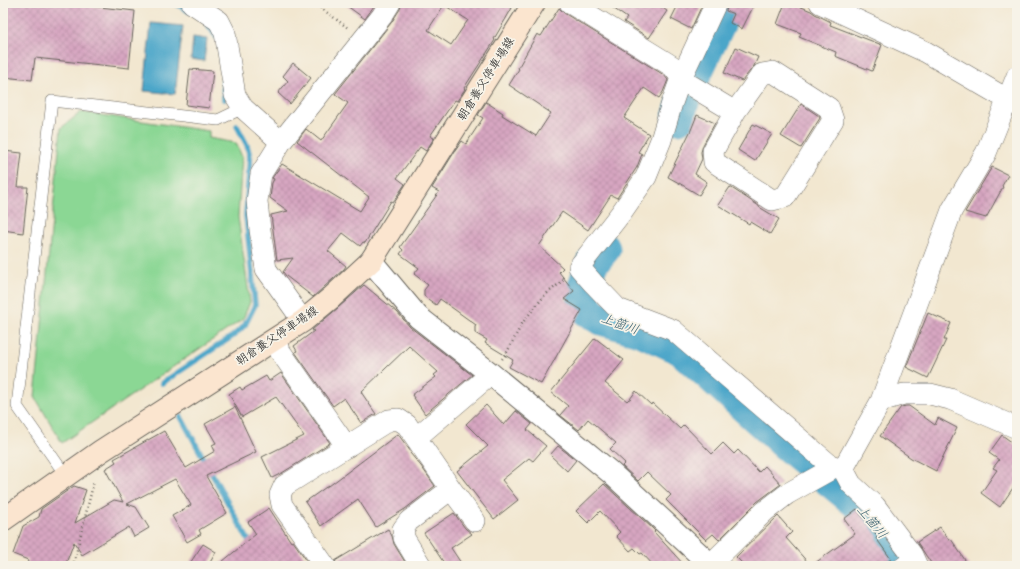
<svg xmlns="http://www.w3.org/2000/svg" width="1020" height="569" viewBox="0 0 1020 569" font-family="'Architects Daughter','Klee One',sans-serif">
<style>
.grass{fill:#8bd794;stroke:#547a58}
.water{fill:#4ba6c9;stroke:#346172}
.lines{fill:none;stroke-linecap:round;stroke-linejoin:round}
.stream{stroke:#4ba6c9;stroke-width:5.5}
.river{stroke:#4ba6c9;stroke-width:33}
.building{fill:url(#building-cross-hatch);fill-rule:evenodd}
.service-casing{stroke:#67635b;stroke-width:12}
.minor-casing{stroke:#67635b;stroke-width:22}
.tertiary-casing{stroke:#67635b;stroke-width:24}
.secondary-casing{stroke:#67635b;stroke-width:24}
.path{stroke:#67635b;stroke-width:2.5;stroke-dasharray:1 3;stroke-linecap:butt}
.service{stroke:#fff;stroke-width:11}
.minor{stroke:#fff;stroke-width:21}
.tertiary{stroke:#fff;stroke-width:22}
.secondary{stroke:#fbe5cf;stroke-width:22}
.labels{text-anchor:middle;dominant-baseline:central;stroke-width:3.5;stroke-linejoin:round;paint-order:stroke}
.street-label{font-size:12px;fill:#1c1c1c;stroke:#f7f3e8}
.water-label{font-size:13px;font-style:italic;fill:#315a6a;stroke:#f7f3e8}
</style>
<defs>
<pattern id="building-cross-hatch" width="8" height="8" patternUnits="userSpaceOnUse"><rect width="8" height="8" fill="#d7a6c1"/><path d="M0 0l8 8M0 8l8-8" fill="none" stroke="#b88ea5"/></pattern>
</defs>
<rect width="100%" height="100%" fill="#f7f3e8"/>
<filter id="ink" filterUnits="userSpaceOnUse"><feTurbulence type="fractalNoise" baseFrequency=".025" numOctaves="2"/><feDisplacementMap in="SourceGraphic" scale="8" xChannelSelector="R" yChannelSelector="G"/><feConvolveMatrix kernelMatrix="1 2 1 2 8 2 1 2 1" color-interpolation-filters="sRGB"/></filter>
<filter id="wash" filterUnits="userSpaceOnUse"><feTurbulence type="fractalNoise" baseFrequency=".012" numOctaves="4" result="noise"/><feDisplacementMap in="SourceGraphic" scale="16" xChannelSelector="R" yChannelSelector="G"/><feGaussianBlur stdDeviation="0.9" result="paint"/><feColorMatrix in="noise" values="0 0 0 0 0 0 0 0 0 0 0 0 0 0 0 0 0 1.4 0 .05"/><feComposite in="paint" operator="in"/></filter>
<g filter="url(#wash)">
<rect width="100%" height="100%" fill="#f2e7d0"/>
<path class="grass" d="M81,112L209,131V138L236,143L242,157L238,217L250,302L243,319L62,443L35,397L61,128Z"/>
<path class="water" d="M151,23L183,26L175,94L144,91Z
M193,37L207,39L204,61L191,59Z"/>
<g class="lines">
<path class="stream" d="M175,3L189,11
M206,22L217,38
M223,81L224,99
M162,383L233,336L245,325L255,305L246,215L250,157L247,145L237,126
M181,417L252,547"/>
<path class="river" d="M678,118L685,96L729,3
M604,249L592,263L584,286V299L588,311L601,319L643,331L681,349L789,447L862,507L896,550"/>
</g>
<g id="blocks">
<path class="building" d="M3,3H64L135,11L129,68L35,58L32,80L3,77Z
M343,3H376L365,19Z
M402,3H504L512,8L494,39L495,40L464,88L465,89L457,101L455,100L430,136L434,138L426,151L420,147L397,178L405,184L393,202L391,201L365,243L363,242L360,246L343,233L328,251L346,266L344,269L313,297L286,276L283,272L293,258L277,260L271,215L288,211L270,198L272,183L274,179L272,178L282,164L360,211L369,197L297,141L306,129L321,141L348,103L335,94L391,23L400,9ZM444,5L468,20L451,45L428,30Z
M606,3H655L667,11L649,38L624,22L627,18Z
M679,3H703L691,29L671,19Z
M728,3H755L742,29L730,23L734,14L726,11Z
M785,3H792L811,11L815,14L831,22L830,25L882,45L872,71L835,56L836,52L799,37L801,33L777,24Z
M559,8L564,13L664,75L668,80L663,92L659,98L644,88L624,118L649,134L638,152L642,154L637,167L617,198L611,195L588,230L562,212L539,246L563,268L559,272L574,291L564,299L582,310L541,384L509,367L513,360L485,343L487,340L475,333V327L476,325L440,299L436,305L424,296V290L428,285L414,274L419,268L400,254L403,250L400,247L439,192L432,188L455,151L462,141L466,144L483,118L478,115L486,102L503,113L502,115L536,136L551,113L509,85L519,69L518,68L537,34L541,36Z
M736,47L758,57L754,66L742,81L724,73Z
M293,63L311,78L290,104L278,93L288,81L283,76Z
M190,69L213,71L209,108L186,105Z
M801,104L819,116L820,118L801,148L781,136Z
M697,115L715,123L703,145L701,152L702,159L695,174L707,182L699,195L679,183L668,177L691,130Z
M753,124L772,134L755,161L738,150Z
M3,151L22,153L18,187H28L23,233L3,230Z
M992,167L1008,175L1002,186L1003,187L986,218L965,212Z
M730,187L759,206V207L779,219L770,234L750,222L749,224L718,205Z
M364,285L397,312L410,327L472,375L425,414L412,395L436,377L434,375L438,372L409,346L361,392L376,414L361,423L344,398L333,406L295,352L297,351L294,346L314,331L312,330L339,307Z
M928,313L951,323L944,340H946L928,378L906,367Z
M595,338L624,360L605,383L627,401L629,399H630L636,391L651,405L652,403L680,429L684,425L712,454L723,443L734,454L738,450L759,472L765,466L781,484L757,502L719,540L713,534L706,540L666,500L671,495L647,472L638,481L622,466L625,463L610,449L616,443L588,419L579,430L560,415L568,406L551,392Z
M281,373L330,443L282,473L272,478L262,457L304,436L276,397L242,417L229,394L240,387L242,390L266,376L269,381Z
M486,405L504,425L516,411L532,424L527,430L546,446L533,461L529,458L502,480L518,500L494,519L457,471L488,446L466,424Z
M906,406H909L935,425L938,418L957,428L936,471L911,458L880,436L901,407Z
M235,407L256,452L206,476L227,513L199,530L201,534L187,542L172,516L191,505L175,479L127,504L136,507L149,528L134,537L129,527L82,555L74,542L65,566H27L28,560L13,554L23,526L39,517L41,509L74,486L86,490L75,523L114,500L123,502L105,469L116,462L114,459L164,431L186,468L215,451L212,445L216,443L205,424Z
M398,434L411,452L410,453L421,466L435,486L405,509L376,527L358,499L321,526L305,502L329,485V486Z
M1002,435L1017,446V482L1000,507L981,493L997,470L993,468L999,460L989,453Z
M558,446L576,460L567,471L550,455Z
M604,484L652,528L655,531L654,532L685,566H654L642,553L640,554L634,548L630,551L616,536L620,532L600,511L588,523L576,511Z
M269,508L291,542L293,541L307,561L299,566H217L256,534L248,522Z
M857,509L870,526L878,537L876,538L891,559L881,566H745L736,557L778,516L792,532L786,538L811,566L855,534L844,519Z
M454,513L465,528L472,534L451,548L463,566H446L424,533Z
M940,527L949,540L951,539L969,566H933L917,542Z
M388,529L392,536L394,544L405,562L398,566H337L335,561Z
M203,544L216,552L208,566H188Z"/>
</g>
</g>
<g filter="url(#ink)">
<use href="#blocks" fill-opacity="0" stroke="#67635b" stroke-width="1"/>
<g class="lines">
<defs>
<path id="service" d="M66,476L17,406L52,101L218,120L243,108
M897,566L912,555"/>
<path id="minor" d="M192,3L219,21L225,33L235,95L243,108L281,142
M570,3L672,66L685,82L735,112L762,74L773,72L829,108L833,120L785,197L772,200L714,162L713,151L735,112
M716,3L681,78L672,103L661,140L646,177L621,213L579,267L593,283L618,309L673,330L830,465L843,469L851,484L875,506L912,555L917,566
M820,3L926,52L1017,105
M303,321L266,269L260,230L257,201L261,174L281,142L382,16L390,3
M273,341L347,447
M881,401L904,394H930L950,399L1017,428
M416,438L491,374
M843,469L881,401L952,210L986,153L1017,76
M451,489L475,521
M710,565L765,511L787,494L828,471L830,465
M325,566L282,505L280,495L284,486L389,420L398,419L407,425L451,489L409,521L403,529L404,538L421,566"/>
<path id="tertiary" d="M371,261L418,317L491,374L610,472L712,566"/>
<path id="secondary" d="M3,520L101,451L303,321L331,298L371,261L534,3"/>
</defs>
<use href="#service" class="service-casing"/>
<use href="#minor" class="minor-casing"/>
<use href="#tertiary" class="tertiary-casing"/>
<use href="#secondary" class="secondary-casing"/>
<path class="path" d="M314,3L348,28
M502,359L506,354L523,322L545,295L565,279
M73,566L94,481"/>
<use href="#service" class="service"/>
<use href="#minor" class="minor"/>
<use href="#tertiary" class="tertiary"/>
<use href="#secondary" class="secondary"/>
</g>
</g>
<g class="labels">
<g class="street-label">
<text transform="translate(486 79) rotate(-58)">朝倉養父停車場線</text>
<text transform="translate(277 336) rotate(-34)">朝倉養父停車場線</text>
</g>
<g class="water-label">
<text transform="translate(620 324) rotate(19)">上箇川</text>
<text transform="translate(872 522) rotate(50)">上箇川</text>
</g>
</g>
<rect width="1020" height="569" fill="none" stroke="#f7f3e8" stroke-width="16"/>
</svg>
